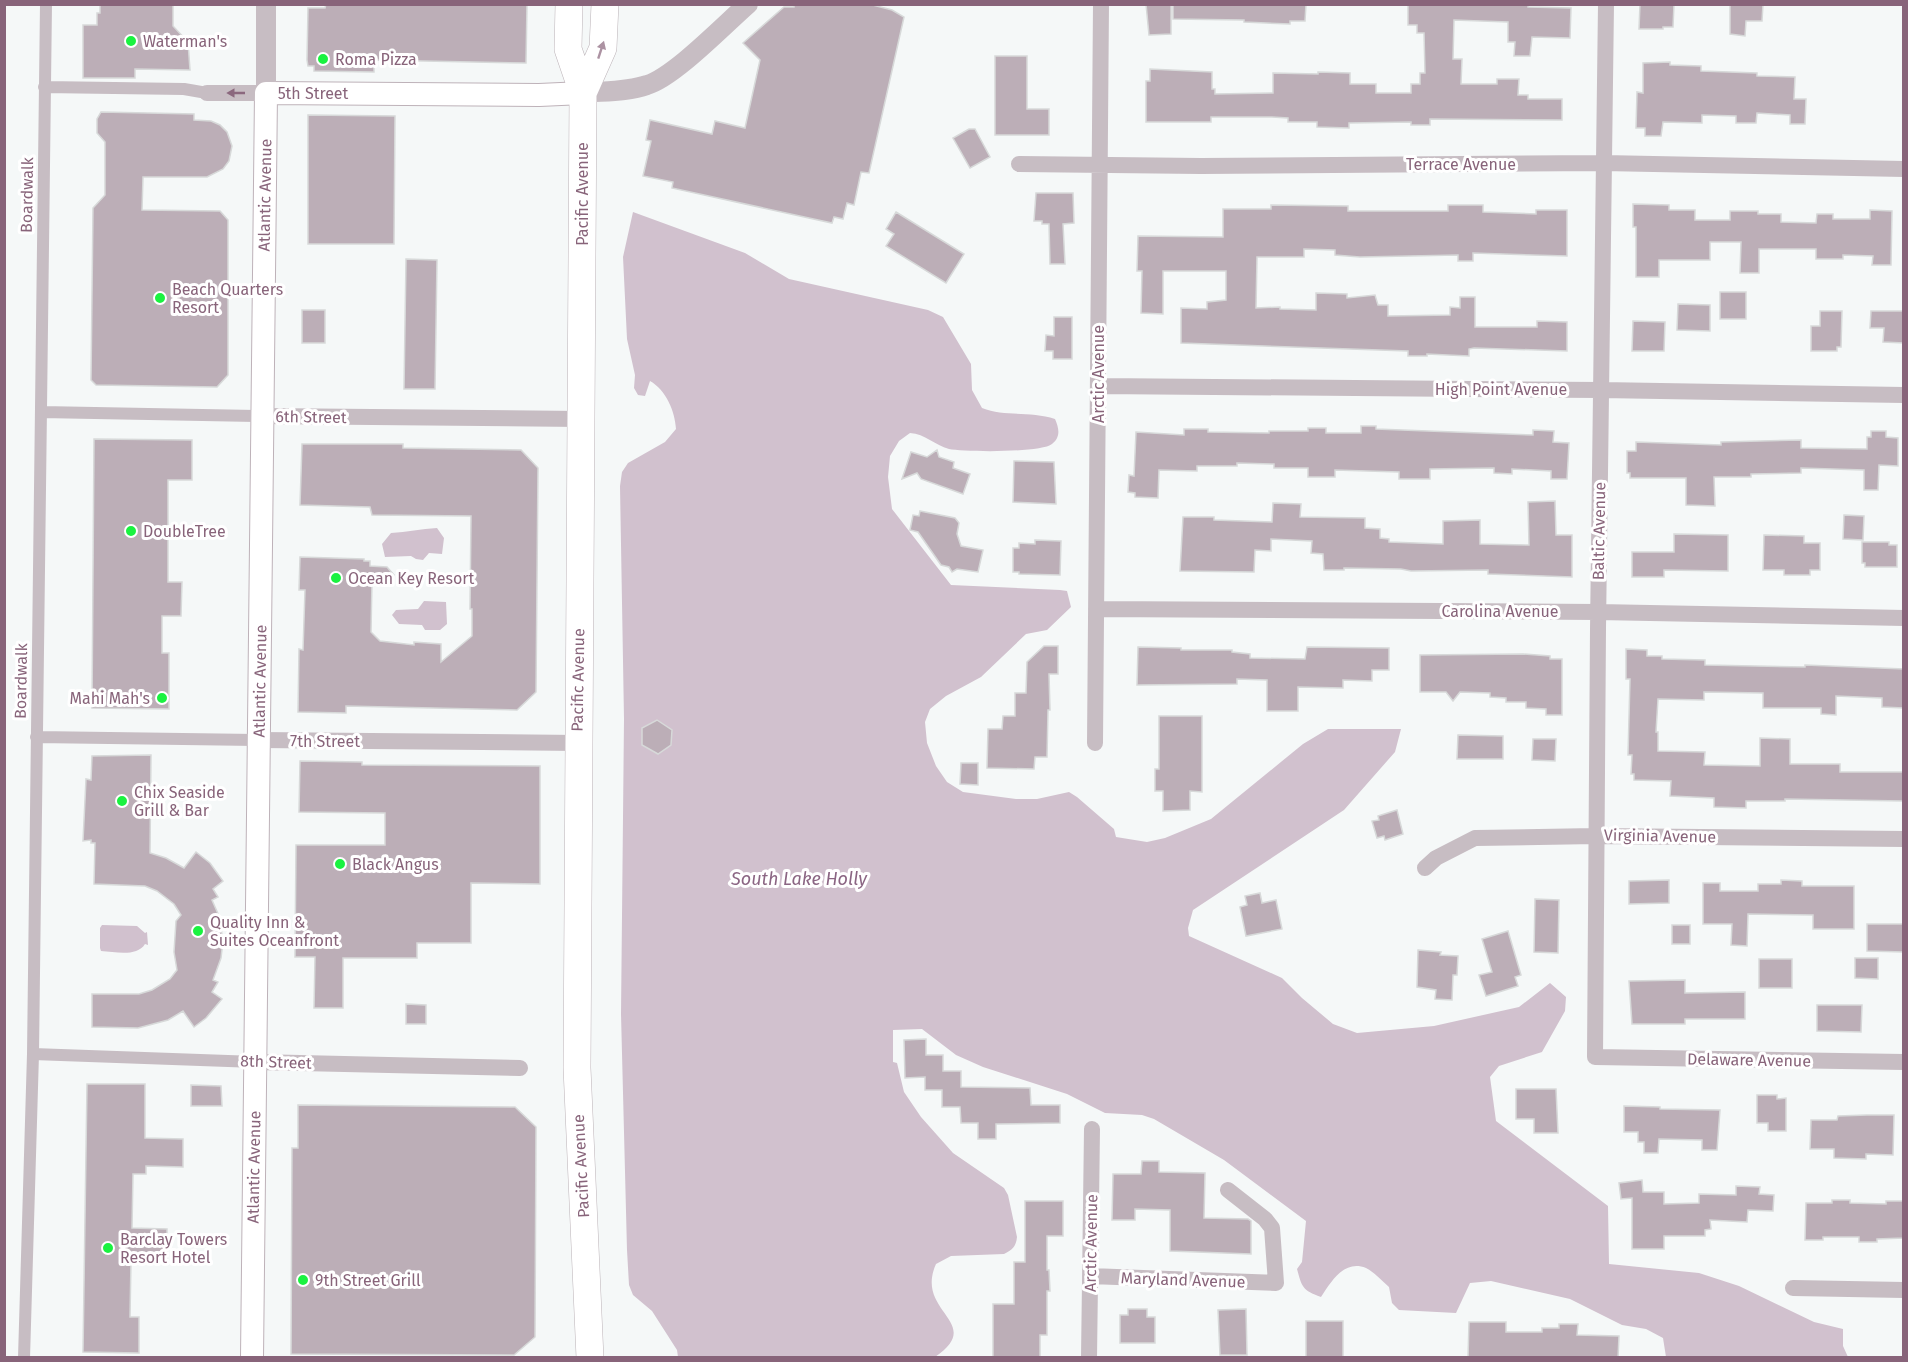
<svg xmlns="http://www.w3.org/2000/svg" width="1908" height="1362" viewBox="0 0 1908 1362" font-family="'Fira Sans',sans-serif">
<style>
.water{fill:#d1c1ce}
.building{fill:#bcaeb7;stroke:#d7d9d9;stroke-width:1.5}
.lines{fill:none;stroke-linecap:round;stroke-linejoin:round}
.secondary-casing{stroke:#beb2b9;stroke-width:24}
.trunk-casing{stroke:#bcb3b8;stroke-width:28}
.pedestrian{stroke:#c7bdc3;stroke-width:12}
.minor{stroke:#c7bdc3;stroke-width:16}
.tertiary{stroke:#c7bdc3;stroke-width:20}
.secondary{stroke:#fff;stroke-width:22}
.trunk{stroke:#fff;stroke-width:27}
.oneway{fill:#ac92a2}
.oneway2{fill:#8b687e}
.poi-dot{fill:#1af240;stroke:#fff;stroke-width:2}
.labels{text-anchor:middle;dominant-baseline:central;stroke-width:6;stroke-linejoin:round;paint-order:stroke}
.poi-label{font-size:16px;fill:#88647a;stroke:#fff;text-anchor:start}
.street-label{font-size:16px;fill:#88647a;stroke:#fff}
.water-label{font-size:18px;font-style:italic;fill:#8b6583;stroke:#fff}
</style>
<rect width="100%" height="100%" fill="#f5f8f8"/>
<path class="water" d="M633,212L745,253L789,279L928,310L943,317L971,364L972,390L982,408C1005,417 1031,411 1055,419C1059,428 1061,437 1052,444C1041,453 964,452 949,449C935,445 925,434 910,433L899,441L890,456L888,477L892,509L951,585L1060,590L1067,591L1071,607L1047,630L1026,634L981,677L946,696L930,709L925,722L927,743L936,766L947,782L963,792L1016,799H1037L1069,792L1077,797L1114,829L1116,837L1147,842L1165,838L1211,819L1303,744L1328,729H1401L1395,752L1344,810L1193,910L1188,928L1189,936L1282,978L1302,998L1333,1024L1357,1033L1434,1026L1519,1007L1550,983L1566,997L1565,1011L1542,1052L1499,1066L1490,1077L1496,1121L1608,1206L1609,1264L1699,1273L1739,1286L1814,1322L1843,1329V1346L1848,1357H1666L1663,1338L1646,1329L1622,1325L1570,1299L1491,1281L1470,1283L1456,1313L1399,1310L1392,1303L1389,1287C1382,1281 1374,1272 1366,1268C1344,1259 1331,1282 1321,1297C1302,1290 1302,1287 1297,1269L1302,1262L1306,1221L1224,1160L1154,1119L1142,1115L1105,1113L1067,1094L983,1067L956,1055L922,1029L893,1030V1062L897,1063L904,1092L921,1117L953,1153L1004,1188L1008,1195L1017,1237C1016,1247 1012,1250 1004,1254L951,1256L936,1264C914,1313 986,1322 935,1357H678L677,1350L652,1311L633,1295L629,1285L627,1250L621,1014L624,719L620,486L622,472L628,463L665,442L676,429C675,411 666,390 650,381L645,396L638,395L634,388L635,375L627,339L623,257Z
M437,528L444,538L442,554L429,553L423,560L416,559L411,556L385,557L382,544L391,533C407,532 421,529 437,528Z
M424,601L446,602L447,624L440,630H425L422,625L399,624L392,615L396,610L418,609Z
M102,925L137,926L145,933L147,932L148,945L145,944C137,957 116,952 101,951L100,948V928Z"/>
<path class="building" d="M100,4H173V26L188,42L190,70L135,69V78H83V25H97V13H100Z
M326,4H527L526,63L374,60V72L314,71V66H308L307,60L308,8H325Z
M794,4H869L892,10L904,17L869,173L861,172L854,205L847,203L843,219L834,217L832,223L672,188L673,182L643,176L651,141L646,140L650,120L712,134L715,121L745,128L760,60L743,43L784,7H794Z
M1146,4H1171V34L1149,35Z
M1173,4H1306L1305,21H1290V24L1244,22V20L1173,19Z
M1408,4H1528V7L1571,8L1570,38L1532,37L1530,56H1514L1515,42H1508V22L1454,20L1453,59H1462L1461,84H1497V79H1519L1518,95H1528V99H1562V120L1430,119V125H1411V122L1349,123V128L1317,127V122H1288V118L1272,117H1211V122H1146V81H1150V69L1212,72V89H1215V94L1273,93V73L1318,74V72L1350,73V84H1376V93H1411V84H1420V73H1425L1424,33H1417V25H1408Z
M1640,4H1674L1673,27H1663V29H1639Z
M1730,4H1763L1762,21H1746L1745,36L1730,34Z
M995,56H1027V109H1049V135H995Z
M1670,62V65L1701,66V71L1757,73V76L1795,77L1794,99H1806L1805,124H1790V115L1757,113L1756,123H1736V116L1702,115V123L1663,122L1661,136H1645V128H1636L1637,92L1643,93V63Z
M101,112L194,114V120L211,121L220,125L227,132L232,146L229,161L223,169L207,177H143L142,210L220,211L228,220V375L217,387L96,385L91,380L93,208L105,195V142L97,133V119Z
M308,115L395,116L394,244H308Z
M969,129H975L990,157L970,168L953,138Z
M1036,193H1073L1074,223L1063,224L1065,264H1050L1049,224H1042V221H1034Z
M1633,204L1669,205V210H1695V220H1730V211H1758V214H1781V222L1816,223L1817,214H1833V219H1870V210L1892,211L1891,265H1872L1873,256L1843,255V259H1816V249H1759V273H1740L1741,242H1710V260H1659V277H1636V227H1633Z
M1271,205L1348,206V211H1448V205H1483V212L1536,214V210H1567V256L1473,253V261H1458V255L1360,257L1335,255V250L1304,249V257H1257L1256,308L1280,307V309L1316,310V293L1347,294V298L1375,295L1378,305H1388V316L1450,315V307L1460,308V297H1475V327H1537V321L1567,322V351L1474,348L1469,349V356L1427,354V356H1408V351L1181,343V308L1207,309V302L1226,300V271H1163V314L1141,313L1142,271H1137L1138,236L1223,237V209H1271Z
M896,212L964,254L946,283L886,246L894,234L886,229Z
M406,259L437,260L435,389H404Z
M1720,292H1746V319H1720Z
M1678,304L1710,305V331L1677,330Z
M302,310H325V343H302Z
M1820,311H1842L1841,347H1837V351H1811V326H1820Z
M1871,311H1904V343L1883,342L1884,328H1870Z
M1054,317H1072V359H1053V351H1045L1046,335L1054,336Z
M1633,321L1665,322L1664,351H1632Z
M1361,426H1376V429L1533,435V430L1554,431L1553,442L1569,443L1567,479H1551V471L1512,469V474L1494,473V468L1430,469V479H1399V472L1335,470V477H1308V468H1274V464L1237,463V466H1197V471L1159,470L1158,498L1135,497V493L1128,492L1129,475L1134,476L1136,432L1184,435V429H1208V432L1269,433V431H1308V428H1326V433H1361Z
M1871,431H1886V437L1898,438V466L1879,465L1878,490H1864V470L1801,468V473L1751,474V477H1714L1715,506L1686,505V478H1630V473H1627V451H1636V442L1721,445V442L1801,440V448L1867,449V437H1871Z
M94,439L192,440V480H168V582H182L181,616H162V653H169V709L92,708Z
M302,444H403V448L521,450L538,468L536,692L517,710L346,706V713L298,712L299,649L303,650L305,590H299L300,557L364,559V561H370V566L387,567L394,575L386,582L372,581L371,632L380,641L414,645V642L441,644V662L472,636V609H470L471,516L372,515L370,507L300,505Z
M937,450L939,457L954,462L953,468L970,474L963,494L921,479L917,473L902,479L911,452L927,457Z
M1014,461L1054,462L1056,504L1013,502Z
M1555,501L1556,535H1572V577L1488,574V570L1411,571L1401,569L1344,568V570H1324L1323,554L1311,553L1312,541L1271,539V551L1255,550L1254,572L1180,571L1183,517H1214V520L1272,522L1273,503L1301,504L1300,517L1365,518V528L1380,529V538L1389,539V542L1443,544V521L1480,520V544L1529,545L1528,502Z
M920,511L955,518L959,523L957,534L961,546L983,550L978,572L957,569L952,572L949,567L941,565L918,532L910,530L913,515L919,516Z
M1844,515L1864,516L1863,540L1843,539Z
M1674,534L1728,535V571L1664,570V577H1632V552H1674Z
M1764,535L1804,536V543H1820V570H1810V575H1784V570H1763Z
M1035,540L1061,541L1060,575L1019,574V572H1013V548H1019V543L1035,544Z
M1862,542H1889V545H1897V567H1865V563H1862Z
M1044,646H1058V674H1049L1050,710H1048L1047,757H1035L1034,769L987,768L988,729H1002L1003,716H1015V693H1026L1027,662Z
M1138,647L1181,648V650H1232V652L1250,654V658L1305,659L1307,647L1389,648V670H1372V681L1343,680V688L1298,687V711H1267V680L1237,679V684L1137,685Z
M1626,649L1647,650V656H1662V659L1705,660V665L1805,667V665L1904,669V708L1882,707V698L1836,696V715L1821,714V708H1763V693L1704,692V700L1658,699L1656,732H1658V751L1705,752L1704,765L1760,766V738L1790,739V764H1840V772H1904V801L1785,799V801H1746V808L1714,807V798L1670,796L1671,781L1634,780V774H1631L1632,755H1628L1630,679H1626Z
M1523,654L1550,656V659H1562V715H1546V709L1526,708V702H1506V698L1490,697V693L1460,692L1453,701L1446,692H1420V655Z
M1159,716H1202V792L1190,791V810L1163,811V791H1155V769H1159Z
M657,720L672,730L671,745L658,754L642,745V728Z
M1458,735L1503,736V759H1457Z
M1533,739H1556L1555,761L1532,760Z
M151,755L150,853L166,858L184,868L196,852L210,863L223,881L213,889L218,897L212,900L219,916L223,941L221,958L213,980L218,982L212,992L222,999L206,1018L194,1027L183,1011L168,1020L138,1028L92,1027V994H139L152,990L170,979L177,970L174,952L176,921L181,915L174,904L157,891L145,886L94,884L95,843H91V840L83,841L86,779L91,780L92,756Z
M300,761L362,762V765L540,766V884L471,883V943H417V958H343V1008H314L315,957H295L296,845H385V813L299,812Z
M961,763H978V785L960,784Z
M1397,810L1403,834L1385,840L1384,836L1377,838L1372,821L1379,820L1378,816Z
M1669,880V903L1629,904V881Z
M1781,880L1802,881V886H1854V929H1813V915L1748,914L1747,946L1731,945L1732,924H1703V883H1720V891H1758V884H1781Z
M1260,893L1262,903L1276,900L1282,929L1246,936L1240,907L1247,905L1245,896Z
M1535,899L1559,900L1558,953L1534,952Z
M1867,924H1904V952L1867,951Z
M1672,925H1690V944H1672Z
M1508,931L1521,975L1515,977L1518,986L1486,996L1479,975L1492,972L1482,939Z
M1418,950L1441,952L1440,955L1458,956L1457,975H1453L1452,1000L1435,999L1436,990L1417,987Z
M1855,958H1878V979L1855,978Z
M1759,959H1792V988H1759Z
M1685,980V993L1745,992V1019H1685V1024H1632L1629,981Z
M406,1004L426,1005V1024H406Z
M1817,1005H1862L1861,1032L1817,1031Z
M926,1039V1055H943V1071H961V1087L1030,1088L1031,1105H1060V1123L996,1124V1139H978V1123H961L960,1107H942V1090H925V1077L905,1078L904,1040Z
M87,1084H145V1138L183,1139V1167L146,1166V1174H133L132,1228L167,1229V1262L131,1261L130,1317H139V1353L83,1352Z
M191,1085L221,1086L222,1106H191Z
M1516,1089H1556L1558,1133H1534V1119H1516Z
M1757,1095H1777V1099L1786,1098V1131H1768V1123H1757Z
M298,1105L515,1107L536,1127L535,1337L514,1355L291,1354L292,1148H298Z
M1624,1106L1660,1107V1109L1720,1110L1717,1150H1702V1140L1659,1139L1658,1153H1644V1142H1638V1132H1624Z
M1867,1115H1894L1893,1155L1866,1154V1159L1834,1158V1149H1810L1811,1120H1837L1838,1116Z
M1142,1161H1159V1172L1205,1173L1204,1218L1248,1219L1251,1221V1254L1170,1251V1210L1135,1209V1220H1112L1113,1174H1141Z
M1642,1180L1643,1192H1664V1204L1699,1203V1194L1736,1195V1186L1760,1187L1759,1194L1774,1195L1773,1211L1748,1210L1747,1222L1710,1220L1711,1229L1705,1230V1236H1664V1249H1632V1198L1621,1199L1619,1183Z
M1832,1200H1850V1203L1886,1204V1201H1904V1238L1877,1239V1242H1859V1237H1823V1240H1805L1806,1203H1832Z
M1025,1201H1063V1236H1047V1270H1049L1050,1291H1047V1335H1040V1358H993V1304H1014V1262H1025Z
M1128,1309H1147V1317H1155V1343H1120V1315H1128Z
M1246,1309L1247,1355H1220L1218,1310Z
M1306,1321H1343V1358H1306Z
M1469,1322H1506V1332H1542V1328H1559V1324H1578L1577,1335L1619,1336L1618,1358H1468Z"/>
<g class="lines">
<defs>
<path id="secondary" d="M252,1358L266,93L539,95L583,93"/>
<path id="trunk" d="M569,4L568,49L583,93L577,1068L590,1358
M583,93L603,48L605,4"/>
</defs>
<use href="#secondary" class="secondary-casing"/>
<use href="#trunk" class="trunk-casing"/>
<path class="pedestrian" d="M44,87L184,89L207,93
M41,412L262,416
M36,737L259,740
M33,1054L256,1062
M24,1358L33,1054L46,4"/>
<path class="minor" d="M1606,4L1598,629L1595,1057L1904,1062
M207,93H266
M1019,164L1201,166L1603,163L1904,169
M1098,386L1601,390L1904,395
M262,416L581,419
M1096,609L1598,612L1904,618
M259,740L578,743
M1095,743L1101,4
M1425,868L1436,858L1475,838L1596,836L1904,839
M256,1062L520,1068
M1090,1276L1276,1283L1272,1228L1265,1219L1228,1190
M1793,1288L1904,1290
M1089,1358L1092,1129"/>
<path class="tertiary" d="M266,93V4
M583,93C604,91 627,92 647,85C674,77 724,25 748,4"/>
<use href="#secondary" class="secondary"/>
<use href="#trunk" class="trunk"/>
</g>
<defs><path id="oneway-solid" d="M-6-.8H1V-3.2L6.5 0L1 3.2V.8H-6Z" transform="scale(1.5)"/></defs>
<use class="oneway" href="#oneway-solid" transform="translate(601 50) rotate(-72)"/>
<use class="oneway2" href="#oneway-solid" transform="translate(236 93) rotate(180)"/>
<g class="poi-dot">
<circle cx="131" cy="41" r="6"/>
<circle cx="323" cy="59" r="6"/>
<circle cx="160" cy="298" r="6"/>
<circle cx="131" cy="531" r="6"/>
<circle cx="336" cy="578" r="6"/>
<circle cx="162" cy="698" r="6"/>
<circle cx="122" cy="801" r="6"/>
<circle cx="340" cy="864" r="6"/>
<circle cx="198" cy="931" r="6"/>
<circle cx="108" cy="1248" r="6"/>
<circle cx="303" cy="1280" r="6"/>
</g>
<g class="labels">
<g class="poi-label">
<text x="143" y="41">Waterman's</text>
<text x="335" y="59">Roma Pizza</text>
<text x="172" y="289">Beach Quarters<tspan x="172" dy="18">Resort</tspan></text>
<text x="143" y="531">DoubleTree</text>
<text x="348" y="578">Ocean Key Resort</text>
<text x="150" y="698" text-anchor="end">Mahi Mah's</text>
<text x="134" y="792">Chix Seaside<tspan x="134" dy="18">Grill &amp; Bar</tspan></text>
<text x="352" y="864">Black Angus</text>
<text x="210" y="922">Quality Inn &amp;<tspan x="210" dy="18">Suites Oceanfront</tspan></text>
<text x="120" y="1239">Barclay Towers<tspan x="120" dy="18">Resort Hotel</tspan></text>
<text x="315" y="1280">9th Street Grill</text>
</g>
<g class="street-label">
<text x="313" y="93">5th Street</text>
<text x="1461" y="164">Terrace Avenue</text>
<text transform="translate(582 194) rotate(-90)">Pacific Avenue</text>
<text transform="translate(27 195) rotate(-89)">Boardwalk</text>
<text transform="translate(265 195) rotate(-89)">Atlantic Avenue</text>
<text transform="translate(1098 374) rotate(-90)">Arctic Avenue</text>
<text x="1501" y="389">High Point Avenue</text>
<text transform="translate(311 417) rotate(1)">6th Street</text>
<text transform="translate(1599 531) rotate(-89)">Baltic Avenue</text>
<text x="1500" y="611">Carolina Avenue</text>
<text transform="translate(578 680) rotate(-89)">Pacific Avenue</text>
<text transform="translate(21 681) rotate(-89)">Boardwalk</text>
<text transform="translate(260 681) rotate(-89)">Atlantic Avenue</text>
<text x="325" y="741">7th Street</text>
<text transform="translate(1660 836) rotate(1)">Virginia Avenue</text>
<text transform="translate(1749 1060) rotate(1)">Delaware Avenue</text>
<text transform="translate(276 1062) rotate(2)">8th Street</text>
<text transform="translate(581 1166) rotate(-93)">Pacific Avenue</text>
<text transform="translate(254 1167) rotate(-89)">Atlantic Avenue</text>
<text transform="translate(1091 1243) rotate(-89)">Arctic Avenue</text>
<text transform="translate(1183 1280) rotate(2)">Maryland Avenue</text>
</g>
<g class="water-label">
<text x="799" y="879">South Lake Holly</text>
</g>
</g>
<rect width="1908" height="1362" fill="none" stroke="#88647a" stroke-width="12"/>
</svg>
